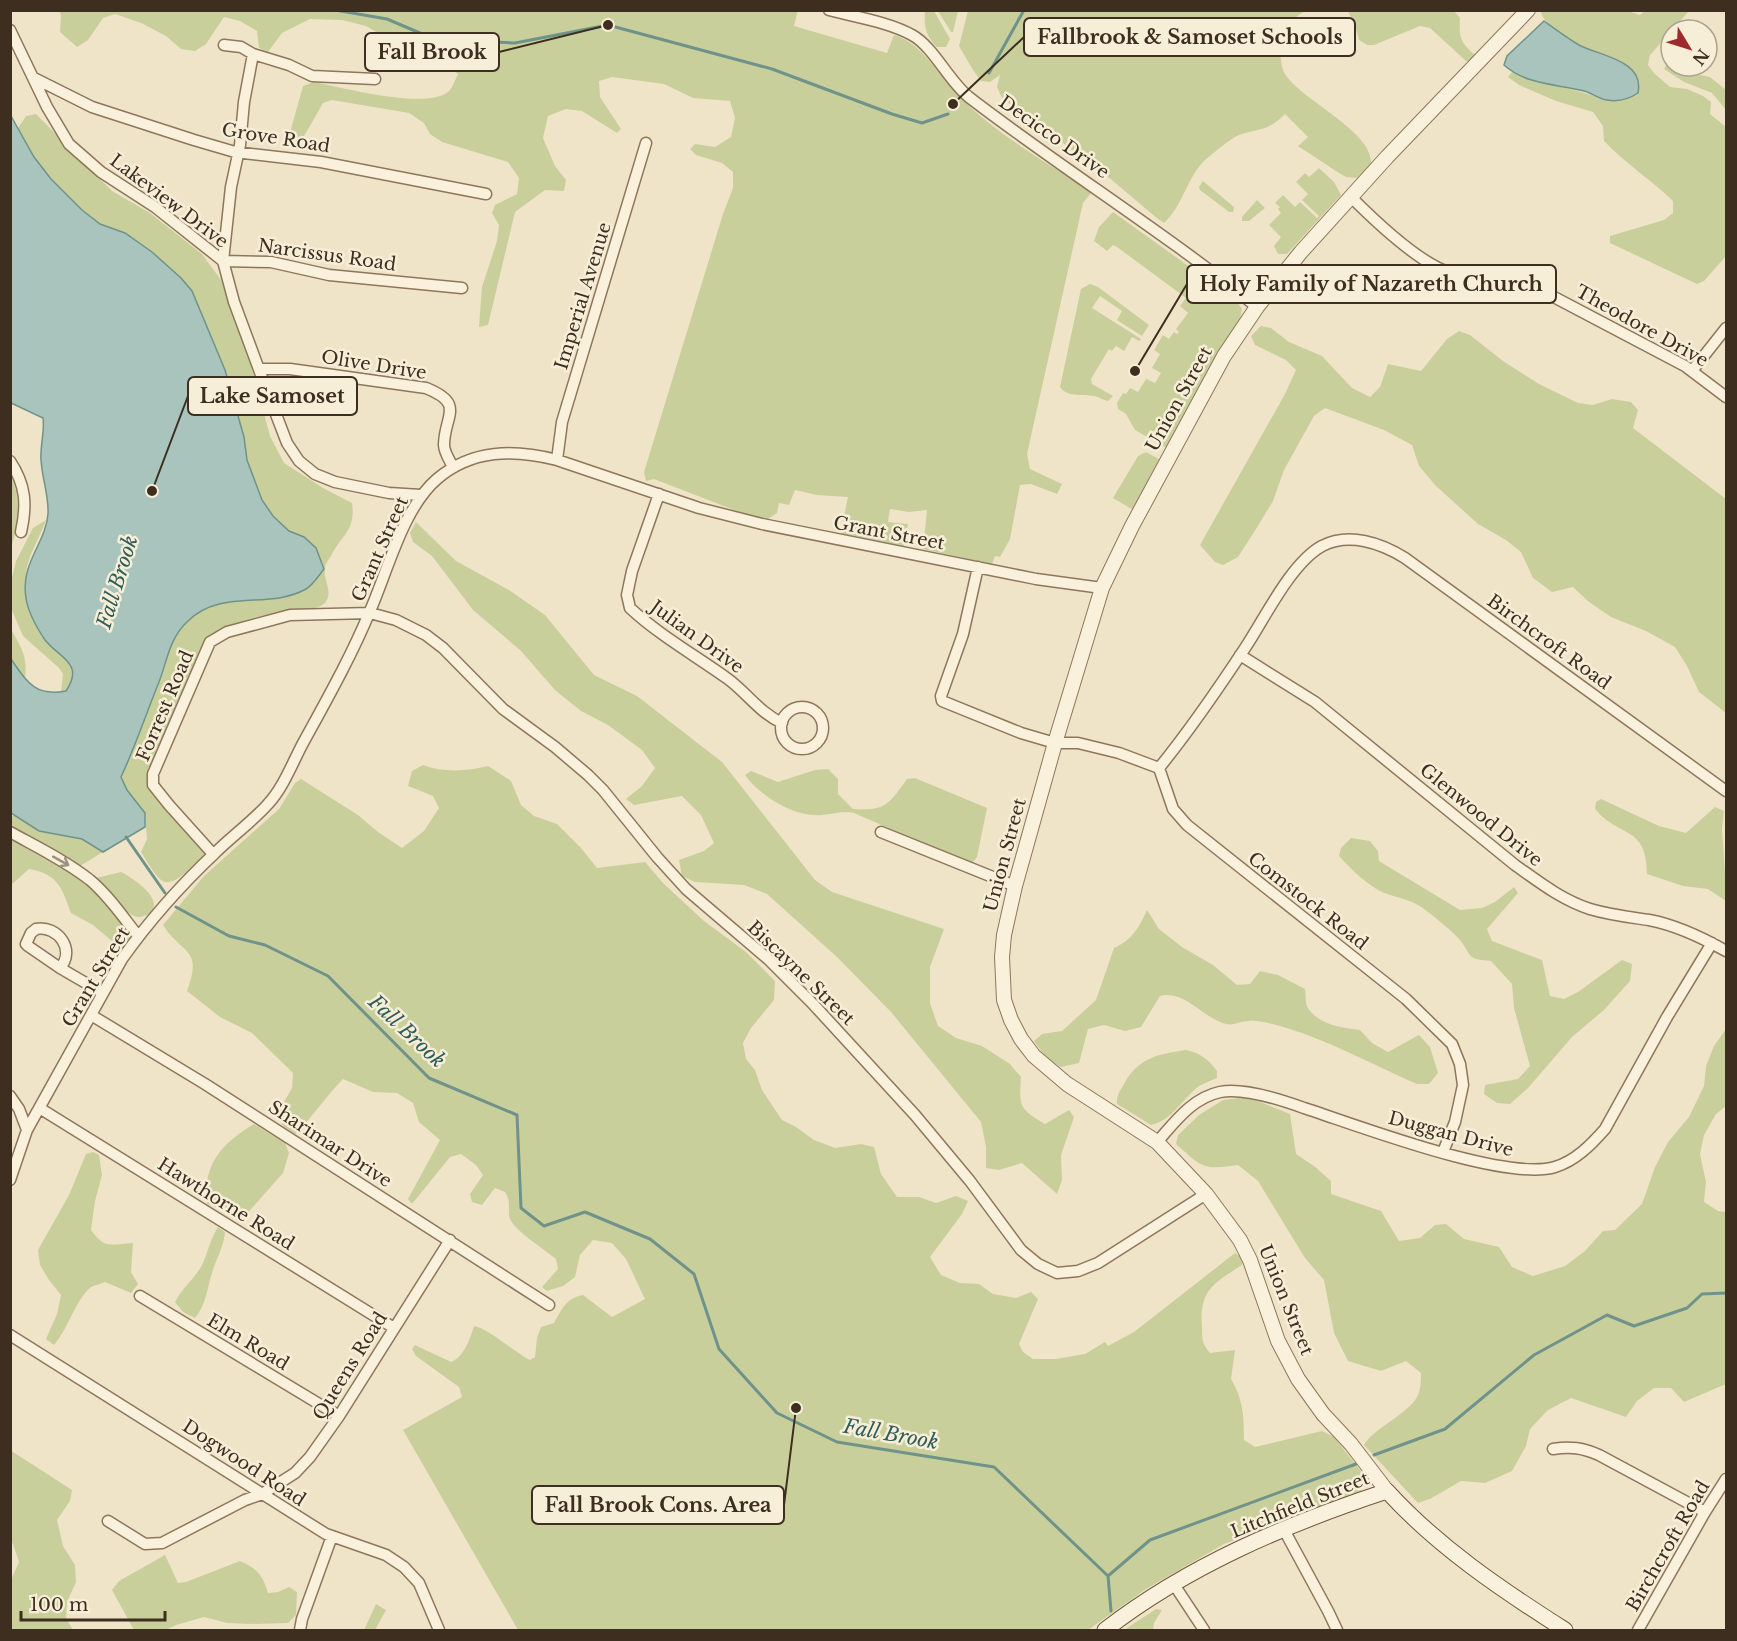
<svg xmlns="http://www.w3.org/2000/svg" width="1737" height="1641" viewBox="0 0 1737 1641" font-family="'Libre Baskerville',serif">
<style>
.green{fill:#c9cf9b}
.water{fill:#a9c4bc;stroke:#6f938a;stroke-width:1.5}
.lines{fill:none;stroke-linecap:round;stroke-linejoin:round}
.stream{stroke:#6f938a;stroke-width:3}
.minor-casing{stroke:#8d765c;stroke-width:13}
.tertiary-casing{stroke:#8d765c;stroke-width:16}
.secondary-casing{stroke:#6f573f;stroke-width:17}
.minor{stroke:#faf1dc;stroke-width:10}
.tertiary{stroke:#faf1dc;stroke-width:14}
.secondary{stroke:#faf1dc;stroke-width:15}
.oneway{stroke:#9c907e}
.labels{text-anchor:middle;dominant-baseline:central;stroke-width:5;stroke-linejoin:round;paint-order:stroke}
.street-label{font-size:18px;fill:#3d2e20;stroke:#f7eed8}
.water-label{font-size:20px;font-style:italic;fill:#2f5d5a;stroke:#f7eed8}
.leader{fill:none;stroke:#3d2e20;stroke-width:2}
.callout-dot{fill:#3d2e20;stroke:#f7eed8;stroke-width:2}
.callout{fill:#f7eed8;stroke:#3d2e20;stroke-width:2}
.callout-label{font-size:20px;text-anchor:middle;font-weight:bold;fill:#3d2e20}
</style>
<rect width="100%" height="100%" fill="#f0e4c8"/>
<path class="green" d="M798,10L794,26L887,53L894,35C918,42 933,66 948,84C985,128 1044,161 1092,192L1083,203L1027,454L1030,469L1062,484L1057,494L1031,484L1020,485L1010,539L1000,557L995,556L992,564L923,549L927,510L909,512L890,509L888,522L908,524L904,547L840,536L848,497L817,495L795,490L789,505L779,503L777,513L768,519L760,520L654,479L646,481L644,472L723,214L733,188V172L722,163L696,155L690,149L695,144L715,147L731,137L735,118L730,101L693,98L664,84L612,77L599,81L600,97L621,129L617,133L582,111L566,109L548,116L543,138L555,166L566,180L564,191L545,190L515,212L488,325L479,327L482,287L497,241L499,225L492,213L495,205L517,194L519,178L508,162L442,142L430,134L424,123L409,113L332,100L323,103L299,145L291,144V129L303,86L314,82C341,87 428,111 449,91C453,87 455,80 458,74L447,65L401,52L393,42L366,26L342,20L310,19L282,33L268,52L259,48L257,31L240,21L224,17L206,44L195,51L181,49L166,36L141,23L115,14L103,18L88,40L77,47L60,32L61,15L59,11Z
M1543,10H1625L1640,15L1645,11H1689L1650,55L1648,65L1654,73L1670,87L1687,89L1703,96L1711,102L1710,114L1726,127V256L1704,281L1697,284L1610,243V236L1664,220L1673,213V201C1651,180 1625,163 1604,141L1603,126L1593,112L1556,101L1519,85L1508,77L1512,72C1542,85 1575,88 1606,100L1622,62C1601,54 1549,36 1541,13Z
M925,11H934L950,39L946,47H937C925,35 924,26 925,11Z
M938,11H958L953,32H951Z
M968,11H1305C1289,20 1279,33 1280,51C1281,58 1281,68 1285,74C1302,101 1375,132 1371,165L1357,178L1346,177L1339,173L1298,146L1308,137L1285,114C1267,132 1260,128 1239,135C1234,136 1211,155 1205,160C1187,177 1183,206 1164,223L1158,219L1107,176L1002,98L997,87L1000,75L990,82L981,81L973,70L959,46Z
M1348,11H1454L1460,18C1459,37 1460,42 1475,55L1472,61H1466L1430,28L1420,26L1374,45H1367L1359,40L1356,29Z
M1671,56V66H1685L1700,75L1710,77L1726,90V110L1712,93L1684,82L1664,69Z
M36,114L112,191L150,213L202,254L224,284L248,353L270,436L284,463L323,488L352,503C356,531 342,534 331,556C329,559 325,564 325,568C323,578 332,590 327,600C321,611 303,608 293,610C264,613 235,622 210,637L148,777L205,851L204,855C195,863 173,890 161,880C153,873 147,861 141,852L147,839L145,813L127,790L120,777C135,747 145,717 157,687C167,664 168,639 188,621C222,588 269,610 306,589C313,585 319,575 324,569L304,537L289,531L273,516L262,500L247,460L244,437L225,370L208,328L125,233L100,224L82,210L51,179L34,157L18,128L26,116Z
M1319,168L1334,182L1341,195L1287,254H1278L1274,246L1281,237L1269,225L1281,213L1278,209L1280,207L1275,203L1283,195L1295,207L1300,202L1317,218L1319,216L1302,200L1308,194L1296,182L1305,173L1309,177Z
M1203,181L1234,207L1233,212H1229L1200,190L1199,187Z
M1257,200L1265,208L1249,221H1242V217Z
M1113,212L1236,300L1242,309L1240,320L1169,446L1165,447L1135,430L1126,414L1118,409L1117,403L1123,393L1126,394L1130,388L1138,392L1146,379L1155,383L1161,373L1152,368L1160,354L1154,350L1163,335L1169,339L1174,332L1177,334L1179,332L1176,329L1188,313L1180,306L1186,298L1117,247L1113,245L1107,251L1094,241L1099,227Z
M1090,284L1098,287L1149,325L1142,336L1117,320L1122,311L1100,296L1092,308L1141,339L1139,341L1132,337L1124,351L1116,346L1112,351L1109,349L1091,379L1092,384L1113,396L1108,401C1103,400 1099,397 1094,396C1082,394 1068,398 1060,387L1081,289Z
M1261,326L1271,328L1289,342L1322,356L1352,388L1370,397L1380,387L1388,364L1421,371L1447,339L1459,331L1470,335L1503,361L1539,384L1578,403L1593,405L1612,399L1631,402L1638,410L1633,428L1726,499V713L1699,692L1687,666L1675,647L1646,631L1611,617L1589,602L1573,587L1552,592L1533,578L1521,552L1506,540L1478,524L1436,486L1419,466L1412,445L1384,430L1325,408L1314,416L1284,470L1273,501L1256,529L1238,557L1223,565L1215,562L1200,545L1285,394L1296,370L1286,360L1255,345L1251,336Z
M1146,452L1159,459L1160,463L1135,511L1113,498L1138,456Z
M11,475C21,497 19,525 11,548Z
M46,520C40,538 26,558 26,577C26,582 44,639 48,643C63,660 84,664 66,691L61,692L63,674L59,668L23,636L11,608V581L16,561L33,528Z
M416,522L456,561L509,590L545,615L594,675L637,696L722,762L815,880L832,892L944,929L930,967V1003L938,1026L956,1038L982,1046L1010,1064L1021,1077C1019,1107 1019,1108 1045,1124L1069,1110L1074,1117L1061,1155L1062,1180L1057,1194L1022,1163L999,1170L986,1168V1147L981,1122L891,1012L837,957L767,894L744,885L695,882L682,876L679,860L704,851L714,843L701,815L682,796L634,805L626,799L642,786L655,768L642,750L608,725L581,711L555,690L521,651L473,610L432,556L413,542L410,533Z
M10,627C21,648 28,655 25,679L11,659Z
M423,765C444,773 467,771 488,766L511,781L521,805L534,816L557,824L581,848L597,868L645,862L663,883L704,921L746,952L775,981L774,1000L751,1028L743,1043L746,1059L755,1070L762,1090L782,1120L796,1127L814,1140L835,1148L861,1144L874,1147L881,1174L897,1197H919L936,1203L956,1196L968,1201L962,1214L930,1257L941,1275L960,1283L979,1284L993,1294L1016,1298L1031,1292L1038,1299L1019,1344L1023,1352L1033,1359H1056L1085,1354L1105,1342L1108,1346L1134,1332L1235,1253L1244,1259L1242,1265C1214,1283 1199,1290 1202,1327C1202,1339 1202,1344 1210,1353L1235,1350L1231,1379C1243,1399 1244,1416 1244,1440L1255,1447L1322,1431L1334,1437L1364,1475L1365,1483L1361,1491L1350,1498L1224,1544L1146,1589L1088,1630H518L403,1430L462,1397L459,1387L416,1356L412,1349L415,1345L451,1362C464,1357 470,1339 474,1326C488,1328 514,1352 530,1360L535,1357L537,1338L541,1327L554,1323C562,1309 566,1298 583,1295L612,1317L645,1299L626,1259L612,1243L593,1240L580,1255L575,1277L563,1286L547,1291L542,1287L558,1269L556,1259C544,1249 515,1231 510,1219C507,1209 512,1203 505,1192L495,1188L482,1205L472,1202L470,1194L483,1175L476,1165L461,1154L450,1157L412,1204L408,1199L440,1140L419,1122L413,1103L397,1093L373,1092L343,1079C326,1096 313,1117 295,1134L283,1126L277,1114L292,1088L293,1073L252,1033L220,1017L187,991C203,947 183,956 163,925L204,876L279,809L295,783L301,779L358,815L378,832L402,848L424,831L439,808L433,796L408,786L412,771Z
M828,769L838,779V794L853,809C886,811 888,805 907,779L915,778L987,808L977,857L971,864L854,813C838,811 836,814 822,815C795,818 760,796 745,775L751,771L778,782L815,770Z
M1601,799L1659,826L1686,833L1715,807L1724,811L1722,829L1725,872L1726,874V901L1708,889L1683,886L1647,874C1647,825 1619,838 1595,809L1596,802Z
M10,816H14L40,831L82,839L103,852L80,866L11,828Z
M1351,838L1370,841L1378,851L1379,861L1460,910L1482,908L1495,902L1514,887L1518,893L1487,929L1492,941L1542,960L1550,996L1564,999L1578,992L1622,960L1632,964L1630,981L1604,1010L1572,1037L1528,1088L1510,1104L1497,1103L1484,1094L1485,1085L1518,1079L1530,1066L1514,1008L1512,984L1491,961C1466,959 1473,957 1460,940C1451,930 1438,920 1428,912C1413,899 1399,899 1382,892C1366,884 1351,869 1339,856L1341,848Z
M10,839L70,870L90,885L133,937L126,946L119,947L93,925L71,913C62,888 58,874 29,869L11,885Z
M121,872C131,877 154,892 154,905C153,915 140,920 132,915C118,907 107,889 96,878Z
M1147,910L1159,929L1182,947L1213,965L1237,985L1250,984L1260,971L1278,975L1305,989C1306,995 1305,1004 1308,1008C1319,1025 1343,1028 1360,1030L1372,1043L1388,1052L1419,1035L1430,1047L1438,1073L1429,1084H1417C1371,1064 1325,1038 1276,1025C1268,1023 1257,1020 1249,1021C1241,1021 1233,1026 1226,1024C1204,1019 1184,989 1160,996L1141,1027L1125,1031L1104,1025L1088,1029L1079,1063L1061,1067L1047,1059L1034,1041L1042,1034L1062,1031L1096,1000L1114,948C1132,940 1139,928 1147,910Z
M1726,1029V1106L1716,1114L1704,1135L1700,1154L1706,1182L1704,1202L1718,1211L1726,1212V1384L1684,1402L1671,1388H1654L1637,1401L1626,1417L1571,1398L1548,1410L1530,1429L1526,1446L1512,1471L1485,1483L1461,1481L1430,1499L1418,1503L1364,1445C1375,1426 1414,1412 1419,1392C1421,1386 1421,1379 1421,1373L1406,1361L1381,1371L1348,1361L1334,1333L1324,1280L1305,1258L1258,1181L1238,1165C1202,1170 1203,1168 1176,1144L1178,1135L1199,1115L1223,1100L1248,1097L1290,1114L1296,1154L1314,1166L1331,1181V1194L1381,1211L1399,1241L1420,1238L1435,1225L1446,1224L1464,1239L1499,1247L1512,1267L1533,1276L1565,1266L1585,1251L1603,1231L1615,1230L1642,1204L1655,1167L1668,1142L1689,1117L1704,1086L1706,1066L1714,1046Z
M1186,1050C1200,1053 1208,1059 1217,1071V1078C1211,1081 1204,1083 1199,1086C1182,1099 1173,1120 1151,1125L1117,1104C1116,1095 1121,1090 1125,1082C1140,1057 1159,1054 1186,1050Z
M254,1124L285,1143L289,1153L283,1173L244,1217L207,1204C202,1165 222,1143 254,1124Z
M93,1152L99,1155L102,1175L95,1201L91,1230C105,1250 111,1244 133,1243L131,1272L138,1284L131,1293L105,1282C101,1284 95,1285 91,1287C76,1299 68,1329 54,1345L46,1339L57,1314L61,1295L49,1280L40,1265L38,1250L69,1195L86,1154Z
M218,1227L225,1232C224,1247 216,1259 212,1273C207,1289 206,1305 195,1318L183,1312L175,1302C182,1288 193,1280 201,1267C208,1254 209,1241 218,1227Z
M10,1450L72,1490L70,1501L57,1520L63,1546L75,1565L76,1582L67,1602L66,1618L73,1630H11V1580L19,1562L13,1544L11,1542Z
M165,1555L178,1583L186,1582L240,1561C257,1568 263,1576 268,1593L278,1592L289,1587L297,1592L296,1615L288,1623L251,1624L227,1623L204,1617L176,1625L166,1630H134L112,1590L119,1581Z
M376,1604L386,1610L375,1630H364Z
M1156,1609L1162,1610L1154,1623L1153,1630H1124Z"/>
<path class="water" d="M1544,21C1555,29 1567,38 1579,45C1600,56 1645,60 1638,93C1629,99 1618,102 1607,100C1599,99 1592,93 1584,91C1557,84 1526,85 1504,65L1507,56Z
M11,116L34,157L51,179L82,210L100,224L125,233L152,252L181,278L192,291L225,370L244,437L247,460L262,500L273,516L289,531L304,537L316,548L324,569C319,575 313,585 306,589C269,610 222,588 188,621C168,639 167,664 157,687C145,717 135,747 121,777L127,790L145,813V827L103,852L82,839L39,831L11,813V659C27,682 35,697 66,691C85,663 59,658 45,640C37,628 28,613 26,598C20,563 46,543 48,514C49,496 42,478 41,460C40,445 45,432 43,418L11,403Z"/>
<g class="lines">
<path class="stream" d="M335,10L387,19L434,39L515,43L608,25L772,69L892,114L922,123L948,114
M989,73L1024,10
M126,837L165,893
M176,907L229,936L265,945L328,976L429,1078L517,1115L521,1208L544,1226L585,1212L650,1239L694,1274L719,1349L777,1413L837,1442L994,1467L1108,1576L1111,1611
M1374,1455L1445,1429L1534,1355L1607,1315L1634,1326L1687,1308L1702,1294L1726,1293
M1108,1576L1150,1540L1356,1464"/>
<defs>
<path id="minor" d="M829,10C855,17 889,22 912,35C934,47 949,82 970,98C1064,170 1165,233 1257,307
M10,30L47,107L69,144L101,172L155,207L223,261L234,302L264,383L287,443L299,461L315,474L335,482L389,493L421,495
M224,45L241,47L253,54L289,65L312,76L375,79
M253,54L244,102L240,145L231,187L223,261L271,262L329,275L462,288
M34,78L92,107L194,140L235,152L321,162L486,194
M1351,197C1374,220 1420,264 1451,273C1465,276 1479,274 1493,275C1508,276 1520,280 1533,286L1685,366L1726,397
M259,369H290L426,388C466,404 444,416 444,445C444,452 450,461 453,467
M1692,371L1726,328
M557,460L562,422L646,143
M10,461C26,485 27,505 21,532
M659,494L632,571L627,595L630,608C659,635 696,656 728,679C747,693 760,713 782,723
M978,567L963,634L941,696L942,701L1021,733L1055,743H1078L1119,753L1159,768L1173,809L1187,825L1406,999L1452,1044L1460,1064L1463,1085L1455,1122L1443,1152
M1240,655L1315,702L1515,865C1539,882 1562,900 1590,909C1610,915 1629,917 1649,920C1676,925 1703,938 1726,951
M781 728a21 21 0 1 1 42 0a21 21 0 1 1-42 0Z
M1159,768C1190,730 1218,689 1245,648C1265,618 1291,563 1322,546C1349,532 1381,543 1405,558L1726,791
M10,832C37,847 66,861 90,880C109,896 123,917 138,936
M881,832L1015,886
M213,854L169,805L153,785V774L210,642L227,632L290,615L370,613L396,620L426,635L443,648L503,709L555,747L588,775L603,790L657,857L686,889L768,959L813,1004L915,1115L970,1181L1021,1250L1038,1264L1057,1273L1078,1271L1098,1263L1206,1194
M60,968L28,946L26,944L31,933L36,929C58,925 76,950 60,968L103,993
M91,1015L205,1084L549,1305
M10,1096L19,1109L27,1130
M41,1109L394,1328
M1157,1142C1175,1122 1192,1098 1220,1092C1244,1087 1282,1100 1304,1108C1357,1125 1505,1182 1555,1167C1575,1161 1591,1145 1605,1129L1667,1017L1712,943
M10,1180L27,1130L122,959C149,921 181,885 215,853C232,836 252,822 268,804C283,788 292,764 302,745C326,701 351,657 370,611C388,570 403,508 437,479C472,449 514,449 557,460L699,508L762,524L1036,579L1102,588
M140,1296L339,1416
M10,1335L326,1534L386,1555L404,1567L419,1583L439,1630
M1553,1449C1571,1446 1583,1448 1599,1455L1705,1512
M108,1521L145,1544L162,1543L245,1500L262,1494L295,1473L310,1457L339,1416L450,1240
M1283,1528L1328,1611L1337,1630
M1173,1583L1204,1630
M300,1630L302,1619L332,1536
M1638,1630L1705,1512L1726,1479"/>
<path id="tertiary" d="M1387,1491L1351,1444L1323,1414L1298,1379L1278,1341L1250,1260L1240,1240L1206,1194L1157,1142L1067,1084L1034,1056L1021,1039L1011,1020L1004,1000L1002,957L1004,935L1015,886L1055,743L1102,588L1132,526L1224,356L1257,307L1301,252L1387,157L1528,10"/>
<path id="secondary" d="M1105,1630C1189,1565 1287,1524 1387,1491C1438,1547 1502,1590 1565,1630"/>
</defs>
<use href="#minor" class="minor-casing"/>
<use href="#tertiary" class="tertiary-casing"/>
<use href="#secondary" class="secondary-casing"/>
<use href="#minor" class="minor"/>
<use href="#tertiary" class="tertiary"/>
<use href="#secondary" class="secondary"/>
</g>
<defs><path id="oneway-shaft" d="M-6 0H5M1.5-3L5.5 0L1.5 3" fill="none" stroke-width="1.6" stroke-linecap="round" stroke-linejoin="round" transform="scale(1.5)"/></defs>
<use class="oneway" href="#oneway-shaft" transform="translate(61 861) rotate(29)"/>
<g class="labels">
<g class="street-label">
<text transform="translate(1054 137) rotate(35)">Decicco Drive</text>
<text transform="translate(276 138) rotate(9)">Grove Road</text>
<text transform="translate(169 201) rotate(37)">Lakeview Drive</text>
<text transform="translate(327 255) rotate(8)">Narcissus Road</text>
<text transform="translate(583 296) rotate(-73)">Imperial Avenue</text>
<text transform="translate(1642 326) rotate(29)">Theodore Drive</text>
<text transform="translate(374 365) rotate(9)">Olive Drive</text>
<text transform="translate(1179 399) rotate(-61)">Union Street</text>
<text transform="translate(889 533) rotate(11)">Grant Street</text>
<text transform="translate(380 549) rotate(-66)">Grant Street</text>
<text transform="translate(697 637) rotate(36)">Julian Drive</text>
<text transform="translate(1549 642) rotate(36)">Birchcroft Road</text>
<text transform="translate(165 706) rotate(-67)">Forrest Road</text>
<text transform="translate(1481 815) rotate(39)">Glenwood Drive</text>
<text transform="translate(1005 855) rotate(-75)">Union Street</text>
<text transform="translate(1308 901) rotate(38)">Comstock Road</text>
<text transform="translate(801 973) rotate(44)">Biscayne Street</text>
<text transform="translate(96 977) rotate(-59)">Grant Street</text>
<text transform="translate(1451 1134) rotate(15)">Duggan Drive</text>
<text transform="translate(330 1144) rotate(33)">Sharimar Drive</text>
<text transform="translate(226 1204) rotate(32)">Hawthorne Road</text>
<text transform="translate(1286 1300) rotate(68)">Union Street</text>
<text transform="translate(248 1342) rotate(31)">Elm Road</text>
<text transform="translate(350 1366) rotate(-58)">Queens Road</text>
<text transform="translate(244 1463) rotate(33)">Dogwood Road</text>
<text transform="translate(1300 1505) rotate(-22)">Litchfield Street</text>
<text transform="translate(1668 1546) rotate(-60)">Birchcroft Road</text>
</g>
<g class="water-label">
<text transform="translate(117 582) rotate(-73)">Fall Brook</text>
<text transform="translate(407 1031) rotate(43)">Fall Brook</text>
<text transform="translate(891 1434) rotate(10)">Fall Brook</text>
</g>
</g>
<path class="leader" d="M953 104L1024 37M608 25L499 52M1135 371L1187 284M152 491L188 396M796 1408L784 1505"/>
<g class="callout-dot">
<circle cx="953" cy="104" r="6"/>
<circle cx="608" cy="25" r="6"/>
<circle cx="1135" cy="371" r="6"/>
<circle cx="152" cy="491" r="6"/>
<circle cx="796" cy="1408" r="6"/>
</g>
<g class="callout">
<rect x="1024" y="18" width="331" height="38" rx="6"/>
<rect x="365" y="33" width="134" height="38" rx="6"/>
<rect x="1187" y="265" width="369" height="38" rx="6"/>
<rect x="188" y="377" width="169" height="38" rx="6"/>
<rect x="532" y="1486" width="252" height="38" rx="6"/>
</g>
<g class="callout-label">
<text x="1190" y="44">Fallbrook &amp; Samoset Schools</text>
<text x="432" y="59">Fall Brook</text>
<text x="1371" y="291">Holy Family of Nazareth Church</text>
<text x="272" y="403">Lake Samoset</text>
<text x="658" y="1512">Fall Brook Cons. Area</text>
</g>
<rect width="1737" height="1641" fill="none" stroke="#3d2e20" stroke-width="24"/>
<g transform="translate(1689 48) rotate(128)"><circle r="28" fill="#f7eed8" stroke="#ada18e" stroke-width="1.5"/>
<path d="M0-4.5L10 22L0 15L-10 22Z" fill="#9e2a2b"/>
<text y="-9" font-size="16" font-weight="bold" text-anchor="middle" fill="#3d2e20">N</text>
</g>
<path d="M21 1611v9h144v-9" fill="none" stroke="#3d2e20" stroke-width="3"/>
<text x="30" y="1611" font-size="18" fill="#3d2e20" stroke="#f7eed8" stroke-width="4.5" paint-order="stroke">100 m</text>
</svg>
